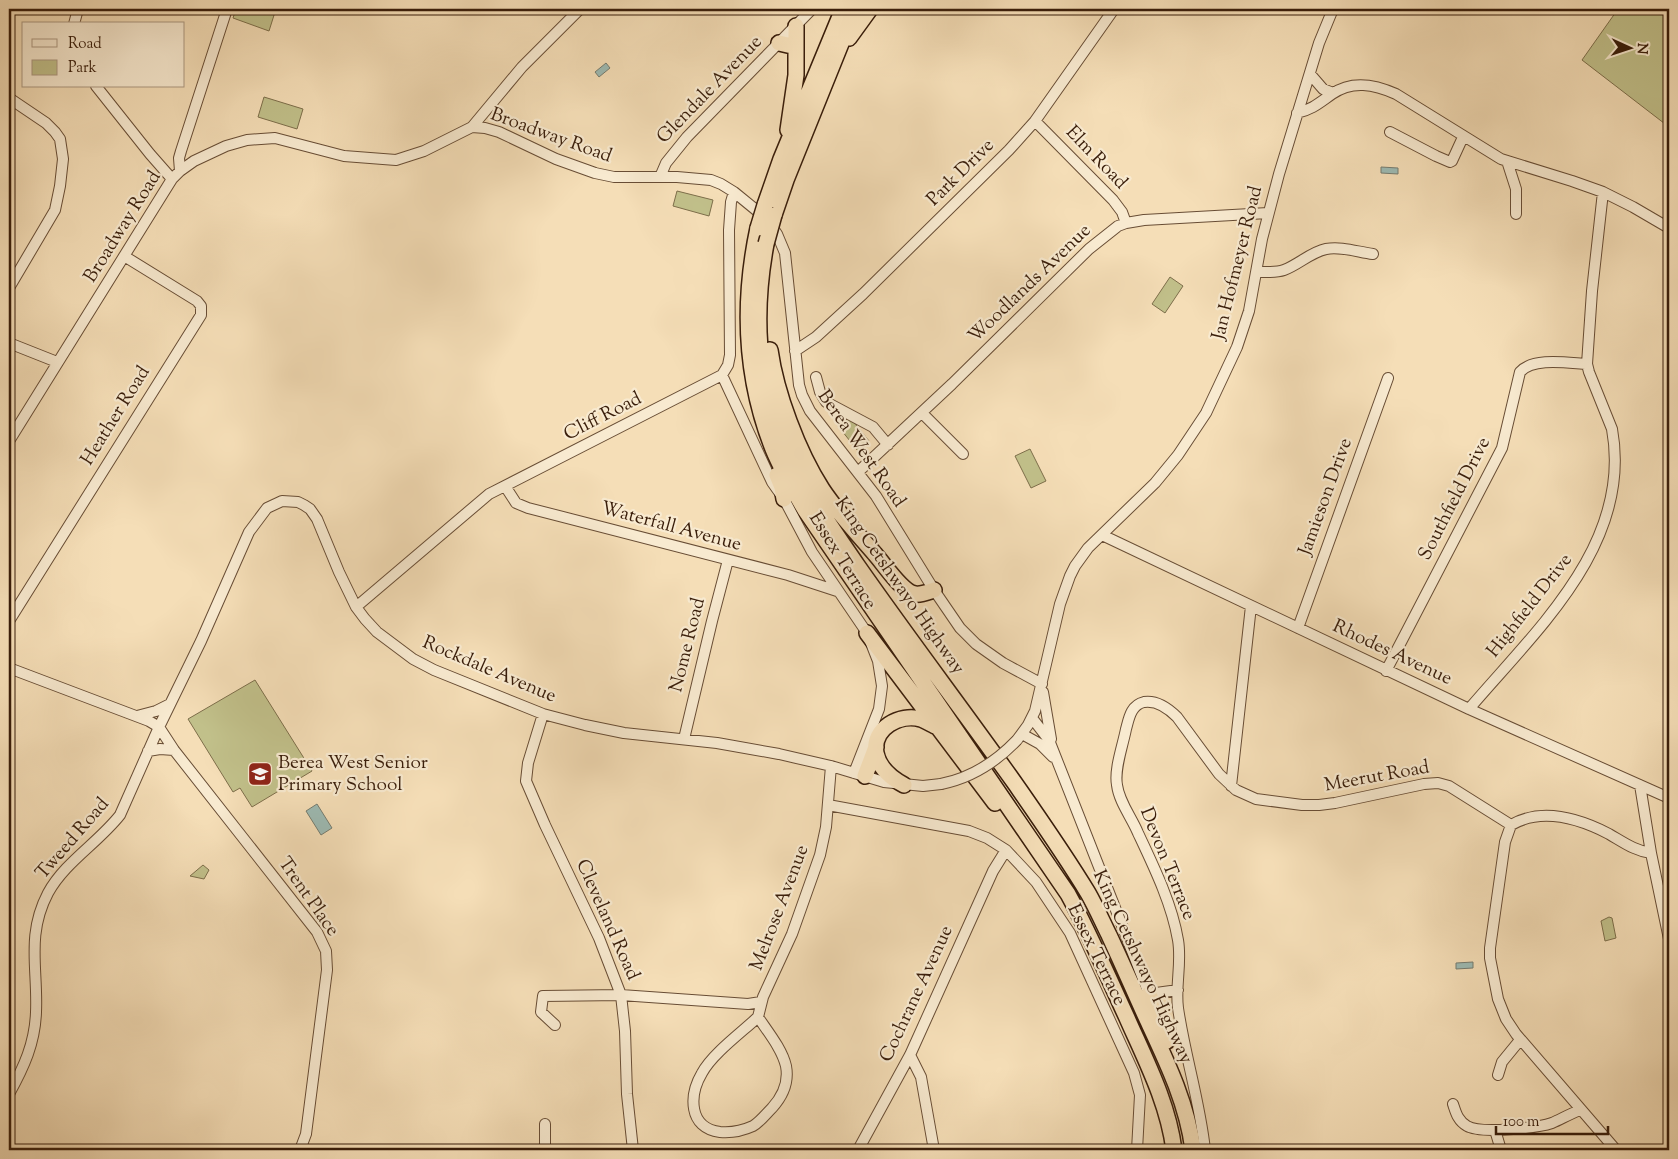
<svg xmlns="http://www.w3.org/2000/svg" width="1678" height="1159" viewBox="0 0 1678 1159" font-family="'Sorts Mill Goudy',serif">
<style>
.green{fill:#c1c08a;stroke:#7d6e4a}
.water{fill:#9dbbb4;stroke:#757c70}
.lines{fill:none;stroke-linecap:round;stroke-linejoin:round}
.minor-casing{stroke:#684d35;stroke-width:12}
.highway-casing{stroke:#391d0a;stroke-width:18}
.minor{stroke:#f8ead0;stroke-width:10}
.highway{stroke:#f5deb7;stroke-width:15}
.minor-bridge-casing{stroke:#684d35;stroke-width:12;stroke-linecap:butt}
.highway-bridge-casing{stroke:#391d0a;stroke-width:18;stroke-linecap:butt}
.minor-bridge{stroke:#f8ead0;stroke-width:10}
.highway-bridge{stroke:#f5deb7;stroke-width:15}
.labels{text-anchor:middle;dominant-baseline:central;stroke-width:4.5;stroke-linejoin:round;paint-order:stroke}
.street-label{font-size:19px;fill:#391d0a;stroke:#f8ead0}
.poi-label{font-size:19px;fill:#391d0a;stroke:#f8ead0;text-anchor:start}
</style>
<rect width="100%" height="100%" fill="#f5deb7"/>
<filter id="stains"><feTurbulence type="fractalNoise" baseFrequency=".004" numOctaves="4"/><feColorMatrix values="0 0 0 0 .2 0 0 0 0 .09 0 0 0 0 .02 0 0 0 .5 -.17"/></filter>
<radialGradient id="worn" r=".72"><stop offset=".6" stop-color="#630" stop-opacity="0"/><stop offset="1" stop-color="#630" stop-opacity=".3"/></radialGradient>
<path class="green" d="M236,9H265L275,12L269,31L233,18Z
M1618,9H1669V127L1582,60Z
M264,97L303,109L297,129L258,117Z
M677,191L713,200L709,216L673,206Z
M1170,277L1183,286L1165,313L1152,304Z
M850,417L869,441L858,451L838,426Z
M1030,449L1046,481L1031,488L1015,456Z
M255,680L312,771L252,807L240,788L233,792L188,719Z
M203,865L209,870L204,879L190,876Z
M1609,917L1612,918L1616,938L1605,941L1601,921Z"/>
<path class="water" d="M606,63L610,68L599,77L595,72Z
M1381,167L1398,168V174L1381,173Z
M317,804L332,828L321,835L306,811Z
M1473,962V968L1456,969V963Z"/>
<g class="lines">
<defs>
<path id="minor" d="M74,24L78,9
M1310,74L1323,89L1333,93
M96,86L150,154L172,179
M9,98L46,123L55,132L60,139L63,159L60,186L55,210L9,288
M1297,113C1313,109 1319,103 1332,94C1352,80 1374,84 1396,94L1501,159L1572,181L1603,192L1633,207L1669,228
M1035,121L1113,200L1122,212L1126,223
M472,127L522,67L580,9
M1390,132L1436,156L1450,162L1452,161L1463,137
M1507,161L1516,189V214
M180,171L179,158L181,151L227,9
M660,177L666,163L687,137L812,9
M1256,272C1265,272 1275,273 1284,270C1298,265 1311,252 1326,249C1341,246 1358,252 1373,254
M9,343L57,362
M795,351L816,337L863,294L1009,150L1035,121L1114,9
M722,375L772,482L784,499L812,552L867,633L878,661L882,686L879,709L854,773
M816,377L820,392L826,402L873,427L888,445
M922,413L963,454
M9,441L172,179L180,171L194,161L226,146L247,140L275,138L344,156L396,160L424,151L472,127L485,128L499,132L556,159L595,173L614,177H677L711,180L721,184L734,192L767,219L777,234L785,253L799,385L802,395L810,411L876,496L934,590L960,628L976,644L1003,663L1042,684
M858,472L952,384L1089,249L1118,226L1126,223L1144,220L1268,213
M505,486L516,503L528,508L788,575L837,591
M1102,535L1469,709L1669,798
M356,607L489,494L722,375L728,365L730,355L729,230L731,202L734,192
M9,621L201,315V306L197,301L124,256
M1298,628L1388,378
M9,668L149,721L159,727L174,750L317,932L326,951L327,970L306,1134L300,1150
M1386,671L1502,448L1520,372C1533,357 1568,363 1587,364
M1043,692L1051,739
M1469,709C1536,630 1633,544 1612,429L1589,372L1587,364L1592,291L1603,192
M543,714L528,763L526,781L545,825L599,938L621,995L625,1031L627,1094L633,1150
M137,716L156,711L170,704
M1032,718L1049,740L1149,994L1178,990
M1022,734L1040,744L1053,757
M684,739L712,621L728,560
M1017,740L1028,725L1035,711L1060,604L1070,576L1075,566L1088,548L1155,483L1178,455L1206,413L1237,347L1249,311L1262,239L1279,174L1319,43L1333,9
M148,751L160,749L174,750
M1640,785L1651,853L1669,939
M1231,786L1251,606
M828,805L969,831L987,838L1006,850L1036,882L1070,933L1134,1073L1140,1095L1137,1150
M1511,825L1505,842L1490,948V958L1498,999L1506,1019L1516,1034L1616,1150
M1511,825C1542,807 1580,819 1609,834C1623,842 1635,851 1651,853
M758,1017C768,1032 782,1049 786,1066C789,1082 783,1096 772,1108C766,1114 760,1122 753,1126C742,1131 731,1133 720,1132C688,1128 689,1095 702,1073C712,1054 742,1032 758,1017Z
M758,1017L763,997L792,934L820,855L826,827L831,766
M555,1025L541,1012L543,996L621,995L748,1004L761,1002
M910,1055L921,1077L934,1150
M1498,1075L1502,1062L1520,1040
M9,1094C24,1067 35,1043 36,1012C38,969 26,935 48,893C65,862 98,843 120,815L159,727L201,641L249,532L267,508L282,501L298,502L304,505L310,509L317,519L339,572L356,607L365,619L377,632L413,659L434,670L543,714L585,725L624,733L717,743L779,754L831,766L884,782L923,786L941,784
M1453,1104C1456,1113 1458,1121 1467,1126C1480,1134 1537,1128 1552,1123C1561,1119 1570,1114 1580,1110
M545,1124V1150
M1495,1130L1501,1150
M858,1150L910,1055L993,871L1006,850
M1205,1150C1200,1102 1185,1056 1178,1008C1175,986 1182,963 1178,940C1172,904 1154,867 1138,833C1132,818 1119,802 1117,785C1114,769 1123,745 1126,729C1129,718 1131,705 1144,702C1157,700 1169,709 1177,717L1219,774L1236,790L1256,799L1302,805H1319L1335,803L1424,784L1438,783L1449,786L1511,825"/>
<path id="highway" d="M849,38L870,9
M779,43L792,46L796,50
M788,130L796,75V26
M765,205L781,159L843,9
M774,215L786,180L855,9
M758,228C742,303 745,378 773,449C782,471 794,491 805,510L1068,894C1090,934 1108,977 1127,1018C1146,1061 1168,1103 1174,1150
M766,244C755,303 756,365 775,422C793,475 826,519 857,565C908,638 962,709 1014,782C1039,818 1065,855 1088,893C1096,907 1102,921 1109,935C1121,961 1133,988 1145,1015C1165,1058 1187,1102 1193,1150
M770,350C776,393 798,452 822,489C837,512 857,533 875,554C884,564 902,592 915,594C921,595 928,592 934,590
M777,475L782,487L784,499
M867,633L995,803
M865,776L876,747
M904,785C891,778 879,768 876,753C872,728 900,713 921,719C926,721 931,724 935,726
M1149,994L1167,1041"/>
</defs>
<use href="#minor" class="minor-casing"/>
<use href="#highway" class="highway-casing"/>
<use href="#minor" class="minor"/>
<use href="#highway" class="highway"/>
<defs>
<path id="minor-bridge" d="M941,784C971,778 996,762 1017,740"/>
<path id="highway-bridge" d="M758,228L765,205
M766,244L774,215"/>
</defs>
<use href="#minor-bridge" class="minor-bridge-casing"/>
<use href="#highway-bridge" class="highway-bridge-casing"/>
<use href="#minor-bridge" class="minor-bridge"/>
<use href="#highway-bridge" class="highway-bridge"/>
</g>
<defs>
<symbol id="school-square" viewBox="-11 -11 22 22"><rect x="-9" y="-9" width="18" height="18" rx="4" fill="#8f2418" stroke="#f8ead0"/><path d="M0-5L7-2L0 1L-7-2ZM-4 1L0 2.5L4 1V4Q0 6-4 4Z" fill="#fff"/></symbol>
</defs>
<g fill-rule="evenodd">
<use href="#school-square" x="246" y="760" width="28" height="28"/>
</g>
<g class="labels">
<g class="street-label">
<text transform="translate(710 90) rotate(-46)">Glendale Avenue</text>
<text transform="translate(551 136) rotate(20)">Broadway Road</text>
<text transform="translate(1096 158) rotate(46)">Elm Road</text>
<text transform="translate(961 173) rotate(-45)">Park Drive</text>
<text transform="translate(123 227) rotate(-58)">Broadway Road</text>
<text transform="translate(1238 263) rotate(-76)">Jan Hofmeyer Road</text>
<text transform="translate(1030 284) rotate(-44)">Woodlands Avenue</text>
<text transform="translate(116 416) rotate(-58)">Heather Road</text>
<text transform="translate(603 417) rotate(-27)">Cliff Road</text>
<text transform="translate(861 449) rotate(55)">Berea West Road</text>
<text transform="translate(1326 497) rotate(-70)">Jamieson Drive</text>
<text transform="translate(1455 499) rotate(-63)">Southfield Drive</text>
<text transform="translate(671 527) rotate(15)">Waterfall Avenue</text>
<text transform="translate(842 561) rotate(58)">Essex Terrace</text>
<text transform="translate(899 586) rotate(55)">King Cetshwayo Highway</text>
<text transform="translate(1530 606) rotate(-52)">Highfield Drive</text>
<text transform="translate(688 645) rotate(-76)">Nome Road</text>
<text transform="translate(1392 653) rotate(25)">Rhodes Avenue</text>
<text transform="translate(489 670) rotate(23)">Rockdale Avenue</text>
<text transform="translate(1377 777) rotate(-10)">Meerut Road</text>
<text transform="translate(73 839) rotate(-49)">Tweed Road</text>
<text transform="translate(1167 864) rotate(68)">Devon Terrace</text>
<text transform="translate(308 897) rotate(55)">Trent Place</text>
<text transform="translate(780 908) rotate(-69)">Melrose Avenue</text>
<text transform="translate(607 920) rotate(66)">Cleveland Road</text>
<text transform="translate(1096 955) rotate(64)">Essex Terrace</text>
<text transform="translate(1142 967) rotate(65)">King Cetshwayo Highway</text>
<text transform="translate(917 994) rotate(-65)">Cochrane Avenue</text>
</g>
<g class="poi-label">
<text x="278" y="763">Berea West Senior<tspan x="278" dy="22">Primary School</tspan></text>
</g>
</g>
<rect width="1678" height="1159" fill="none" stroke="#f5deb7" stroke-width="30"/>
<rect x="10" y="10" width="1658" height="1139" fill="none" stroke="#391d0a" stroke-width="2.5"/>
<rect x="15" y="15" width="1648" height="1129" fill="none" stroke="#391d0a"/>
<rect x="22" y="22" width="162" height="65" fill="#f8ead0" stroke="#ac9881"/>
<rect x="32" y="39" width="25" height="8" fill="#f8ead0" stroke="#ac9881"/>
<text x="68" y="48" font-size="15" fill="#391d0a">Road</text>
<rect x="32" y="60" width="25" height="15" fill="#c1c08a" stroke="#ac9881"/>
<text x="68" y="72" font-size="15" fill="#391d0a">Park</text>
<g transform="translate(1630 48) rotate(93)" stroke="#f8ead0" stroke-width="4" paint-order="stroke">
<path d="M0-4L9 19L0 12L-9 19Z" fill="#391d0a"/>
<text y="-8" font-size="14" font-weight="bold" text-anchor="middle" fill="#391d0a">N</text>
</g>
<path d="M1496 1126v8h112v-8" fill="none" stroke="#391d0a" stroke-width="2.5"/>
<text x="1503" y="1126" font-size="15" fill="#391d0a" stroke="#f8ead0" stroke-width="4" paint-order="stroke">100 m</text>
<rect width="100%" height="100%" filter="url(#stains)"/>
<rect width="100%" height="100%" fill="url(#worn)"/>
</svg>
